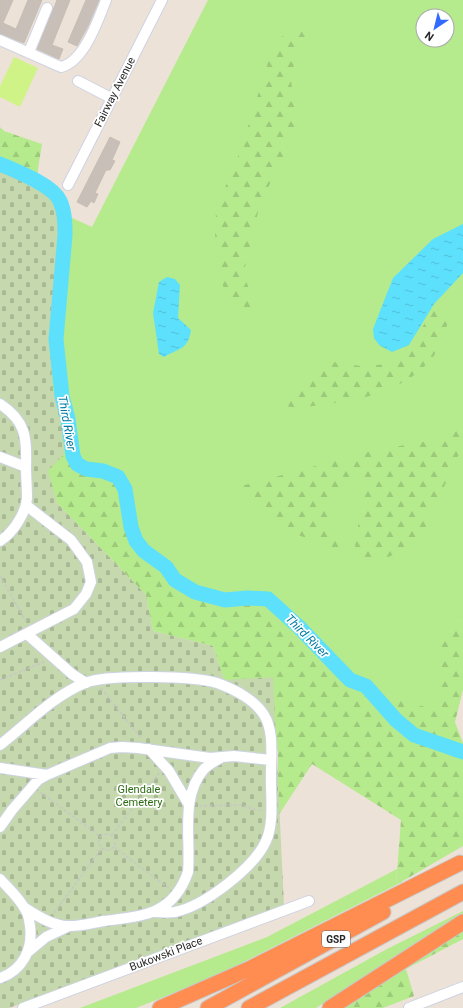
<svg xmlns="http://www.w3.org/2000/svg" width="463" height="1008" viewBox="0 0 463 1008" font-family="Roboto,sans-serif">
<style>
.grass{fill:#b5ea8d;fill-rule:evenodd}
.forest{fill:url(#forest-firs)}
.cemetery{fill:url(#cemetery-stones)}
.pitch{fill:#cff387}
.water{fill:url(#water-ripples)}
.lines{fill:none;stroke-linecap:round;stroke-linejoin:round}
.river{stroke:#5de0fc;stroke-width:15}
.building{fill:#c7bfb8;stroke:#c8beb1}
.minor-casing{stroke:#cdd3e3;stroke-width:12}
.highway-casing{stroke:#c7c7c7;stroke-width:17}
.path{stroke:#c7c7c7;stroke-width:1.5;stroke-dasharray:3 2;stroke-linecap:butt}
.minor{stroke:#fff;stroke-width:10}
.highway{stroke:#ff8c50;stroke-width:15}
.labels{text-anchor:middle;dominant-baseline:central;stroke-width:3.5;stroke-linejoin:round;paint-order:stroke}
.shield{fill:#fff;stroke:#686868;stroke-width:1}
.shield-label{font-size:10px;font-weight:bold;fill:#282828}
.street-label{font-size:11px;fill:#282828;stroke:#fff}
.park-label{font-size:11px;fill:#2c6c11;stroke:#fff}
.water-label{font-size:12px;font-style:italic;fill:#007aa4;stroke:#fff}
</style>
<defs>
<pattern id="forest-firs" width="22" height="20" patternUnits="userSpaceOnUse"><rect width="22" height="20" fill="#b5ea8d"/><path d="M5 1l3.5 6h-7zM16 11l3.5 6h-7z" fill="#9cc97a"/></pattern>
<pattern id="cemetery-stones" width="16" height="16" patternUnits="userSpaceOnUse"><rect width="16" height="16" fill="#c6d8ad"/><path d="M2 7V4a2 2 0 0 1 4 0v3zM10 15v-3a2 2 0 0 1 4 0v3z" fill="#aab995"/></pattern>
<pattern id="water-ripples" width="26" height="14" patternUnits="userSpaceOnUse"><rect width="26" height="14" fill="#5de0fc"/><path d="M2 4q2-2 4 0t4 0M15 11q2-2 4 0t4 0" fill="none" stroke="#51c0d8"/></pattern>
</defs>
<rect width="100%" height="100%" fill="#ede2d7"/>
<path class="grass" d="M208,0H463V689L451,736L379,703L366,686L350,680L275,604L247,598L225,600L195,592L175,580L165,567L144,551L136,541L131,527L129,505L111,473L86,469L77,464L70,443L68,419L62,396L58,365L56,339L62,275L65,220L70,217L92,227ZM423,16H447V40H423Z
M397,869L396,885L216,976L136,1008H80L267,937Z
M463,911V915L316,1008H280L387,949Z"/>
<path class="forest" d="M301,30L306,39L290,75L297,119L284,155L260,204L243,275L258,308L253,317L242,311L227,296L220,278L215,240L216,210L241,149L275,40L291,32Z
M0,127L4,131L42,144L37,175L59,193L70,217L65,220L62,275L56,339L62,396L68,419L73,456L77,464L86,469L103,471L118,477L125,489L131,527L136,541L144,551L166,567L175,580L195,592L225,600L247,598L268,599L299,627L350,680L366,686L379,703L400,700L432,709L438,699L442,635L463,612V689L454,726L455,722L463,743V846L396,885L401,820L312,764L278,816V751L224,680L213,646L153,631L146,595L57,503L47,471L0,198Z
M445,307L451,315C446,326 440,348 433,357C400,398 344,402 296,408L286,406L303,383L335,362L360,366L392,364L412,349L432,308Z
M463,428V451L460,452L417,546L380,560L369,561L354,553L365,483L361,471L350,476L326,498L332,527L346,552L298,535L262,512L241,486L372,451L439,439Z
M463,925V939L406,969L414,996L383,1008H338Z"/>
<path class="cemetery" d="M0,172L24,180L50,198L57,209L61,226V254L49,332L53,391L62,419L64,454L48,471L57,503L146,595L153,631L213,646L224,680L273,677L284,905L9,1008H0Z"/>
<path class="pitch" d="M14,57L38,68L20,107L0,97V86Z"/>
<path class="water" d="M463,224V273L434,304L409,345L392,352L379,345L374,338L373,329L393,278L433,239Z
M167,277L175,279L180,285L178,318L191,330C188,350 179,348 164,357L159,354L153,313L159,282Z"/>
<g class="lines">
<path class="river" d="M0,164C16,171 53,185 60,201C65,212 65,224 65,235L56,339L62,396L68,419L73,456L77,464L86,469L103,471L118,477L125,489L131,527L136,541L144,551L166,567L175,580L195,592L225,600L247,598L268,599L299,627L350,680L366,686L396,720L414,735L463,752"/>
</g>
<path class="building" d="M0,0H13L3,23L16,29L28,0H42L24,43L0,34Z
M57,0H70L52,45L63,49L59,59L37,49Z
M86,0H99L88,26L77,46L68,42Z
M110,137L120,142L112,160L115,161L110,170H106L95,193L98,194L94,203L91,201L87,207L77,202Z"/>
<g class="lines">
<defs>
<path id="minor" d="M0,40L61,67C84,62 98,20 106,0
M29,52L47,8
M78,81L111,98
M68,185L162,0
M0,404C26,421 27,438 26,466C26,477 27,488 27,498C26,513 13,533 0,541
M0,457L26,467
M27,634L72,674L86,683
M0,647L74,609L86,594L91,582L87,562L71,540L27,506
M0,745C27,724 53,696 85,683C106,674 196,676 217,683C234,689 255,700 264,715C274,731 271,754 271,772C270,793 275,821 266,841C254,868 204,906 175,912C168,913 161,912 154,912
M149,749L169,771L189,805
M0,768L47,775
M0,827L12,810L38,780L47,775L110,748L122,747L138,748L210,758L234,756L271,760
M0,879C9,889 20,898 26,911C29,915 29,921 30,926C33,949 23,970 0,978
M25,908C37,916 53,926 67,926C79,927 92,923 104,921C143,916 173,915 188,872C191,838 180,797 204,769C209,764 216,761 222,757
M28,952L46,937L67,927
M23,1008L309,901
M409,1008L463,987"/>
<path id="highway" d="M160,1008L251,968L460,863
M208,1008L383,912
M249,1008L463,892
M330,1008L463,922"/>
</defs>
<use href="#minor" class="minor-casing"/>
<use href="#highway" class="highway-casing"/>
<path class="path" d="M0,576L27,623
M0,680L44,662
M101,688L141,738
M40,792L101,837
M199,806L241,805L252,809L262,810
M99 842a8 8 0 1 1 16 0a8 8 0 1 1-16 0Z
M112,835L159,773
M114,847L170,889
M54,913L102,848"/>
<use href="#minor" class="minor"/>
<use href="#highway" class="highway"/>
</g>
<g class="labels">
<rect class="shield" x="322" y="931" width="28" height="16" rx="3"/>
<g class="shield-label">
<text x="336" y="939">GSP</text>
</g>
<g class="street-label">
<text transform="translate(115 92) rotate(-63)">Fairway Avenue</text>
<text transform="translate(166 954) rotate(-21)">Bukowski Place</text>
</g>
<g class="park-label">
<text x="139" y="789">Glendale<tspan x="139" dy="13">Cemetery</tspan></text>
</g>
<g class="water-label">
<text transform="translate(67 423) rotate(80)">Third River</text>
<text transform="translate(307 636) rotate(45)">Third River</text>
</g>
</g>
<g transform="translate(435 28) rotate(215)"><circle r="19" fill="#ffffff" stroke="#a9a9a9"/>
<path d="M0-3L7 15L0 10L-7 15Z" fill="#326aff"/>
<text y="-6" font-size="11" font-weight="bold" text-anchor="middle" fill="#282828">N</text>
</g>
</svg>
